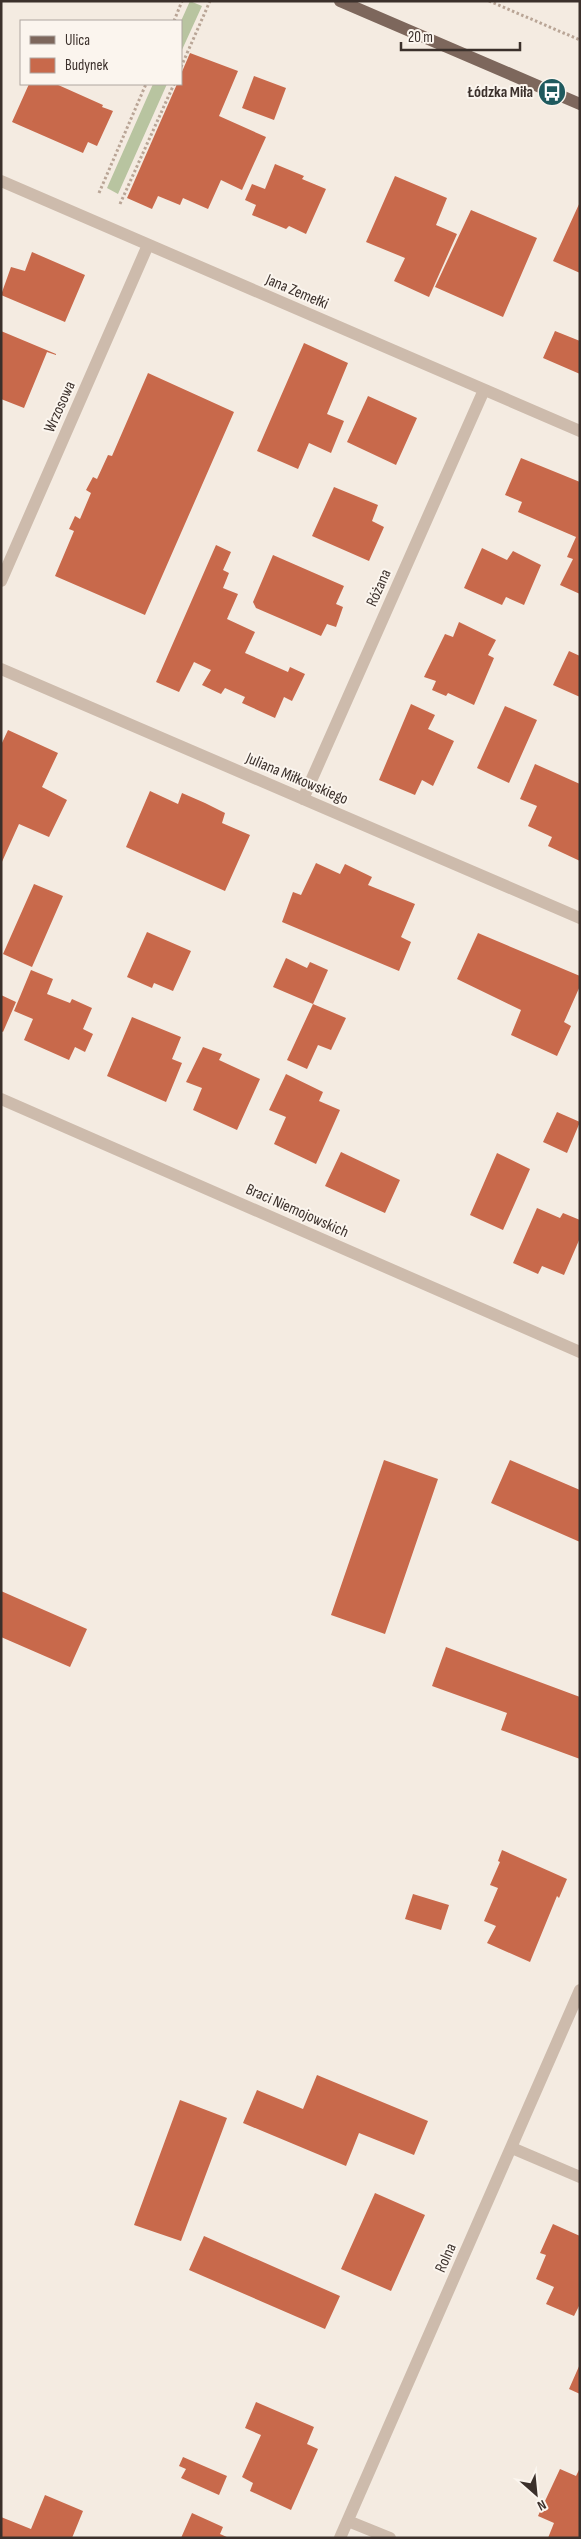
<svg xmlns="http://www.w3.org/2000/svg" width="581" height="2539" viewBox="0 0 581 2539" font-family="'Sofia Sans Condensed',sans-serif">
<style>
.grass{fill:#b8c4a0}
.building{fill:#c8694b}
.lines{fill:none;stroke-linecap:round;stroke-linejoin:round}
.path{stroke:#b9a596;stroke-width:3;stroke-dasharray:2.5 2.5;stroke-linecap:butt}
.minor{stroke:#cdbbac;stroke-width:12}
.major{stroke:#7d675c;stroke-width:12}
.labels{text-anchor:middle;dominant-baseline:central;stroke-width:4;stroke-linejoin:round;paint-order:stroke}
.poi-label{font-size:16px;font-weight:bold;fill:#3b302b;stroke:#fbf5ee;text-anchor:end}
.street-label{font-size:16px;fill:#3b302b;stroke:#fbf5ee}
</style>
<rect width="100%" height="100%" fill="#f4ebe1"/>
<path class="grass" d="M190,1L202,6L181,52V21Z
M153,84H167L118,194L107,188Z"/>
<path class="building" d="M190,53L238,71L219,116L266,137L242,190L221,180L208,209L183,198L180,205L158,196L152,209L127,198L177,84H181V74Z
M254,76L286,88L274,120L242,108Z
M29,84H56L103,105L102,107L113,111L97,146L88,142L83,153L12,122Z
M275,164L304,176L302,179L326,189L306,234L289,226L286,229L252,215L256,205L245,200L252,184L265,189Z
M395,176L447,198L436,225L457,234L429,297L394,281L405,258L366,242Z
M580,202V273L553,261Z
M471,210L537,238L503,317L435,287Z
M32,252L85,275L65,322L1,295L11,267L25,271Z
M1,331L56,354V355L47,352L24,408L1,399Z
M555,331L580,341V374L543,358Z
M304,343L348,363L327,414L344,421L331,453L309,443L298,469L257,451Z
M148,373L234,412L145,615L55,576L74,531L69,529L75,516L80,519L91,493L86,490L93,477L97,479L108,455L112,456Z
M368,396L417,418L396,465L347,442Z
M521,458L580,482V594L560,585L573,559L567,557L576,537L518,512L522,502L505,495Z
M334,487L378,505L372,521L384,527L369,561L312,536Z
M216,545L231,552L223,570L229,573L223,588L238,594L227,619L255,632L245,653L288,672L290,667L305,674L292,701L284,697L275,718L242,703L245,697L225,688L221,694L202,685L211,670L194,662L179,692L156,682Z
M482,548L507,560L513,551L541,565L524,605L506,597L502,605L464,588Z
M273,555L344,586L336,604L343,607L336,627L327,624L321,636L256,608L253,602Z
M459,622L496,640L488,655L494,658L474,705L448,693L446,696L432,690L436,681L424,677L445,634L453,637Z
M569,651L580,656V697L553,685Z
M411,704L435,715L428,729L454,741L433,786L422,780L415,795L379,780Z
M505,706L537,720L509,783L477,768Z
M8,730L58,753L42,787L67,800L49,837L19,824L1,864V745Z
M535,764L580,784V861L548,846L552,837L528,826L537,806L520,799Z
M150,791L178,804L182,793L205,803L225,813L222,823L250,835L225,891L126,847Z
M316,863L340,874L345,864L372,877L368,885L415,904L401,937L411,942L399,971L282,922L293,892L301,895Z
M34,884L63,896L32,967L3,954Z
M147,932L191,951L173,991L154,983L152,988L127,977Z
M478,933L580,976V986L564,1022L571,1026L557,1056L511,1035L521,1010L457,979Z
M286,958L307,968L310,962L328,970L313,1004L273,987Z
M31,970L53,979L47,994L70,1003L72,999L92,1008L83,1029L93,1034L85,1052L75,1047L69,1060L24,1040L33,1019L14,1011Z
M1,995L16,1002L3,1032L1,1031Z
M313,1004L346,1018L331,1050L318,1045L307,1069L287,1060Z
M132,1017L181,1037L172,1059L182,1063L166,1102L107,1076Z
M203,1047L222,1054L219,1060L260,1079L237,1130L193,1110L202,1088L186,1082Z
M286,1074L323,1092L319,1101L340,1110L316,1164L274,1144L286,1117L269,1110Z
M557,1112L580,1122L567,1153L543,1142Z
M341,1152L400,1180L385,1213L325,1186Z
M497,1153L530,1169L503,1230L470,1215Z
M537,1208L560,1218L563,1213L580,1220V1238L564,1275L542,1266L538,1274L513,1263Z
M384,1460L438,1479L385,1634L331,1615Z
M510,1460L580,1490V1542L491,1503Z
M1,1591L87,1629L70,1667L1,1637Z
M446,1647L580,1697V1759L501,1730L507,1713L432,1686Z
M502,1850L567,1879L559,1898L557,1896L530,1962L487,1943L496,1926L484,1921L498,1888L490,1885L500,1862L498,1861Z
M413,1894L449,1905L441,1930L405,1919Z
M317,2075L428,2121L414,2155L359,2133L346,2166L243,2123L257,2090L303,2109Z
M180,2100L227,2118L181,2241L134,2225Z
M375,2193L425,2215L391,2291L341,2269Z
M553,2224L580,2236V2304L574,2316L546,2304L554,2287L536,2279L546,2255L540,2253Z
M204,2236L340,2296L325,2329L189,2270Z
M580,2364V2394L569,2389Z
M256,2402L314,2427L307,2444L318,2449L291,2510L250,2491L253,2483L242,2477L261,2435L245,2428Z
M183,2457L227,2476L219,2495L181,2478L186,2469L179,2466Z
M580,2468V2538H548L554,2523L538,2516L560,2469L576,2476Z
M45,2495L83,2511L72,2538H1V2517L31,2529Z
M192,2513L223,2527L220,2534L229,2538H181Z"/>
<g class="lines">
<path class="path" d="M489,1L580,40
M174,21L182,1
M181,67L210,1
M99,193L146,84
M120,204L174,84"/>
<path class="minor" d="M1,181L580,431
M1,581L148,245
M1,669L580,918
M303,799L484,390
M1,1099L580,1352
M512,2148L580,2177
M348,2521L390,2538
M340,2538L580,1990"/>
<path class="major" d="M340,1L580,104"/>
</g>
<defs>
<symbol id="bus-disc" viewBox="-11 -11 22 22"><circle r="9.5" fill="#1f5a5e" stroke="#fbf5ee"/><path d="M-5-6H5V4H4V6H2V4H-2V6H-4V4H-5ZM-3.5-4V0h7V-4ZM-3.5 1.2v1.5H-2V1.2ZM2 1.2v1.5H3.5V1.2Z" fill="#fff"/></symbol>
</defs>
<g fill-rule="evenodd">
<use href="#bus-disc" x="536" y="76" width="32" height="32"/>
</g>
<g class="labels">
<g class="poi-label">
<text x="533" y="92">Łódzka Miła</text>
</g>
<g class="street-label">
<text transform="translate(297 292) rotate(23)">Jana Zemełki</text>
<text transform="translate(60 407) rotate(-66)">Wrzosowa</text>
<text transform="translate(379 588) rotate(-66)">Różana</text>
<text transform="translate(297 779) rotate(23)">Juliana Miłkowskiego</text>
<text transform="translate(297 1211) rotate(24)">Braci Niemojowskich</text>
<text transform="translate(446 2258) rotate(-66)">Rolna</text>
</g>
</g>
<rect width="581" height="2539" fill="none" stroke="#3b302b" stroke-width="5"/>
<rect x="20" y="20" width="162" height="65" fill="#fbf5ee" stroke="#aea6a0"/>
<rect x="30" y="36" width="25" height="8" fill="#7d675c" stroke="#aea6a0"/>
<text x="65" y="45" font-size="15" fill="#3b302b">Ulica</text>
<rect x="30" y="58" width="25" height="15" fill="#c8694b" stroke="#aea6a0"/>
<text x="65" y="70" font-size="15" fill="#3b302b">Budynek</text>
<g transform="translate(536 2494) rotate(153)" stroke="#fbf5ee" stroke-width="4" paint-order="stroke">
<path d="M0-4L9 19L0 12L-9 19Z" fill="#3b302b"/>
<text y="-8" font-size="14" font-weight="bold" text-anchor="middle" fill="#3b302b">N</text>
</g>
<path d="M401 42v8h119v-8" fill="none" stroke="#3b302b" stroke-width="2.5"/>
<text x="408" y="42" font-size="15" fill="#3b302b" stroke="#fbf5ee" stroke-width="4" paint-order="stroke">20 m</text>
</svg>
